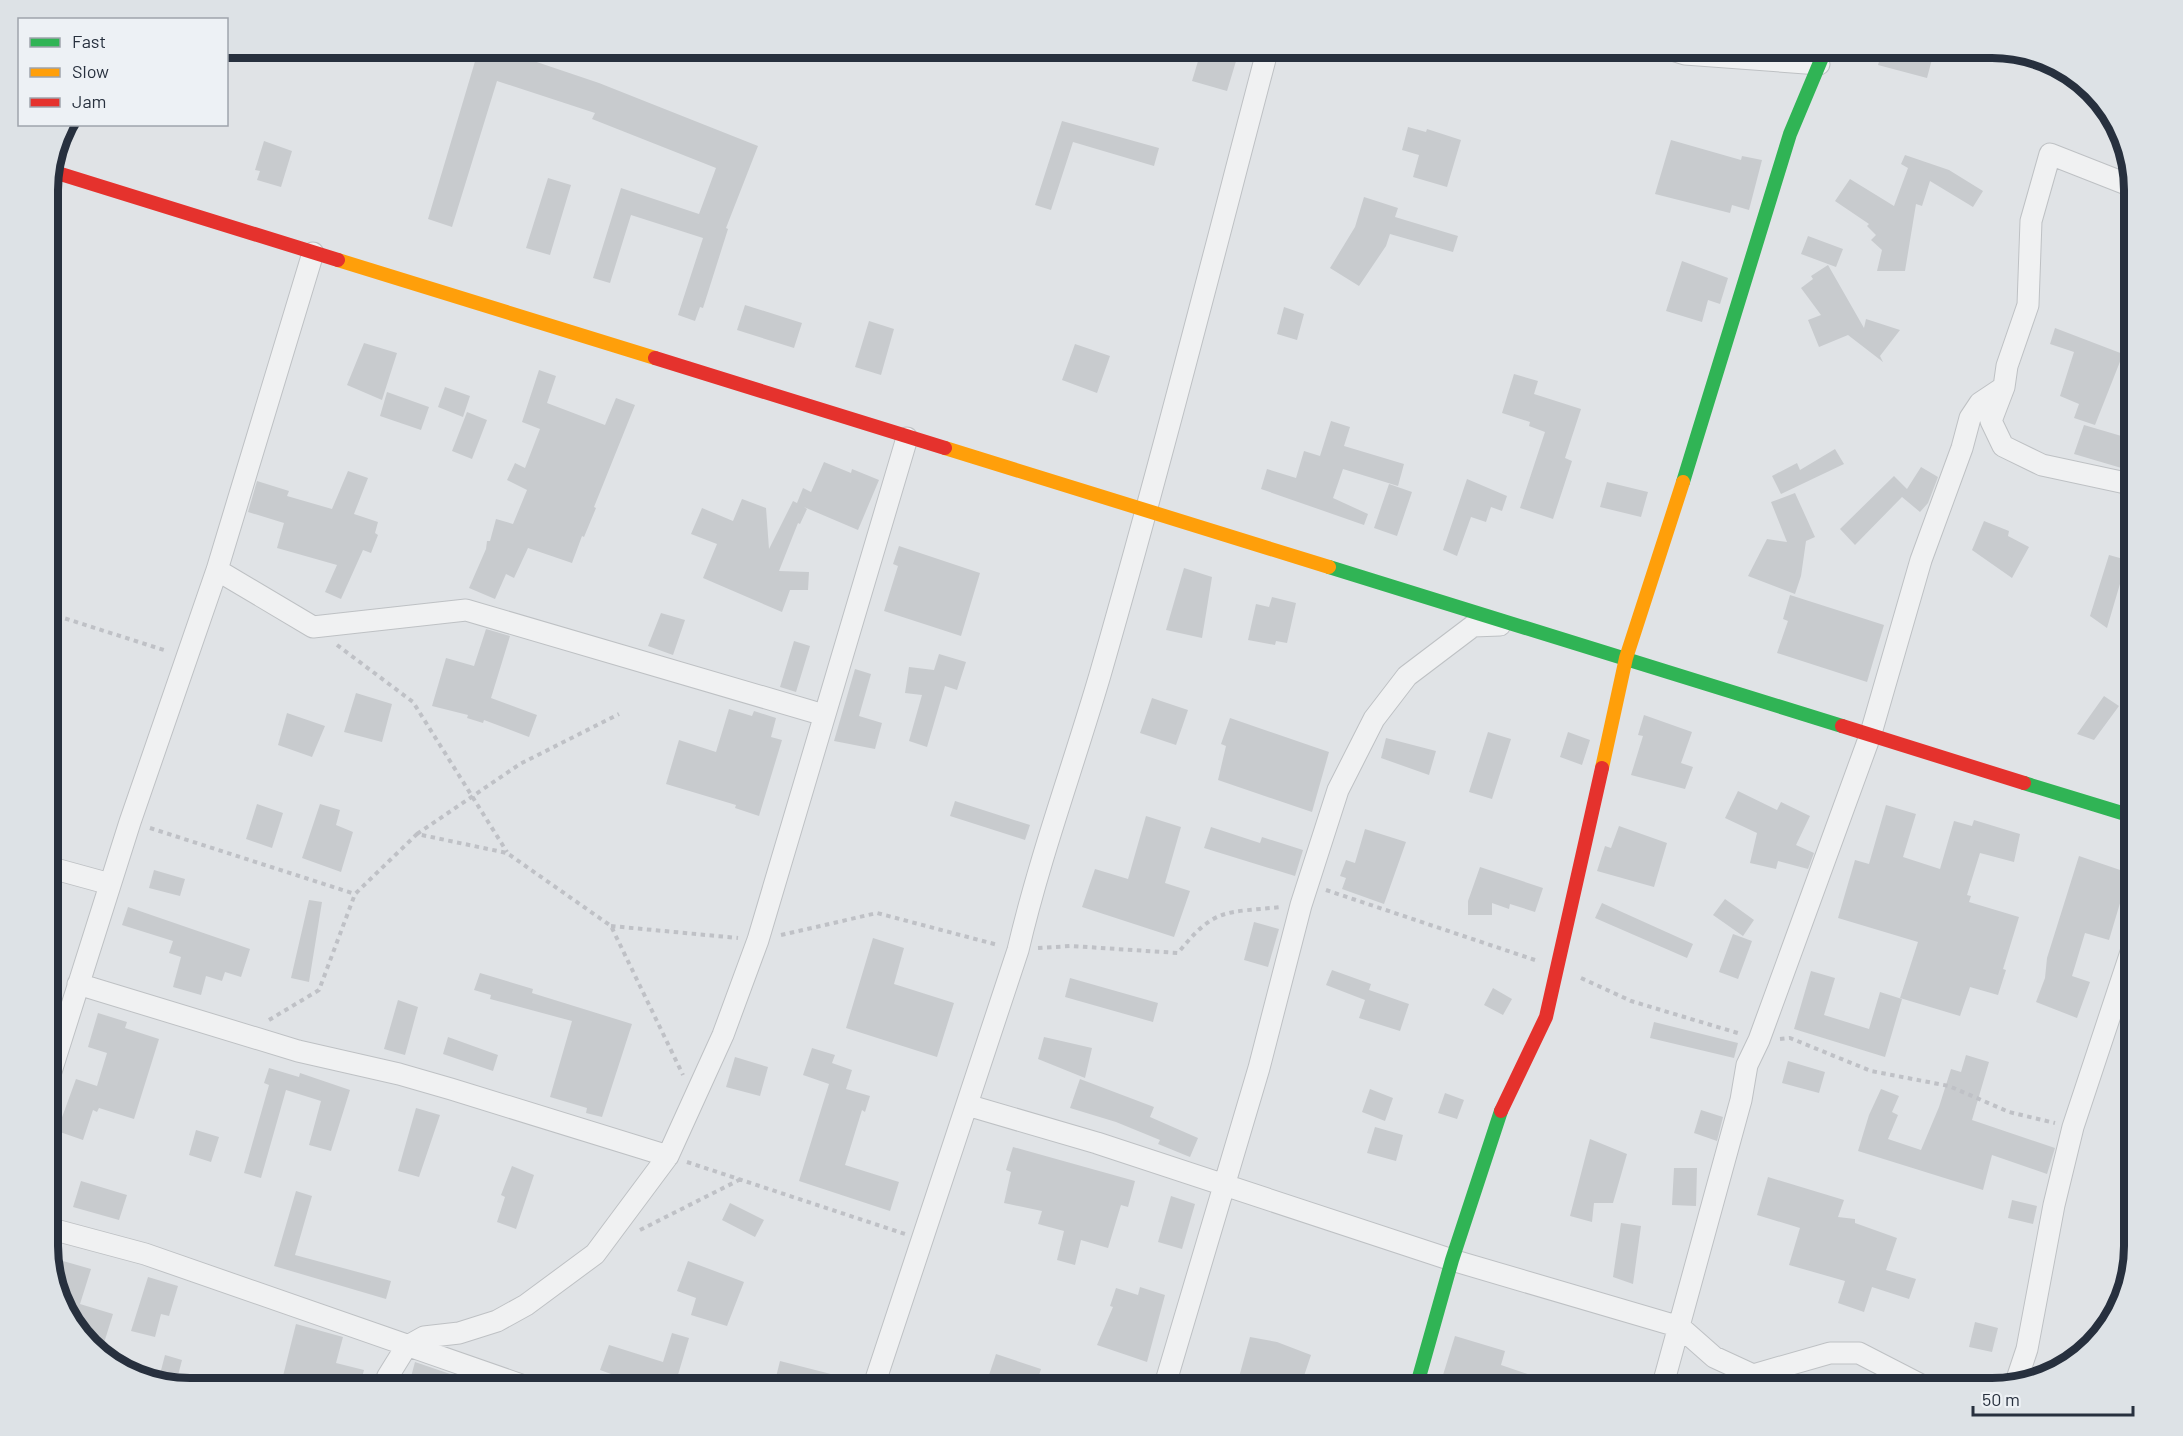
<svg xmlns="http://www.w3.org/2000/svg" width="2183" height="1436" viewBox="0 0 2183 1436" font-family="Barlow,sans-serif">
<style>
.building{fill:#c8cbce}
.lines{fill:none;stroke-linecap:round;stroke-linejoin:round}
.street-casing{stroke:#bec1c4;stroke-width:23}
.path{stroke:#bfc1c6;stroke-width:4;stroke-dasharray:4.5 4.5;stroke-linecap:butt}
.street{stroke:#f0f1f2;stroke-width:21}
.fast{stroke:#30b455;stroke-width:14}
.slow{stroke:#ff9f0a;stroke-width:14}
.jam{stroke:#e5322d;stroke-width:14}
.rim{fill:none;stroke:#27303e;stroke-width:8}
</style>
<rect width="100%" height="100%" fill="#e0e3e6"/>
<path class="building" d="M479,48L509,56L510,53L599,83L758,146L726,228L728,229L703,308L700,307L695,321L678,315L703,238L631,215L610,283L593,278L621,188L699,214L716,168L592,119L595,113L497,81L452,227L428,219Z
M1202,48H1240L1227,91L1192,81Z
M1883,48H1935L1927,78L1878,65Z
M1062,121L1159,148L1154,166L1073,142L1051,210L1035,205Z
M1408,127L1426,132L1427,129L1461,140L1447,187L1413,177L1419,155L1402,150Z
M1671,140L1741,160L1742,156L1762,160L1749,210L1732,205L1730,213L1655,194Z
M264,141L292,151L281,187L257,180L260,171L255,170Z
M1905,155L1949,170L1983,191L1973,207L1930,181L1922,206L1916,204L1905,271H1877L1882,250L1871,240L1876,235L1867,226L1869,224L1835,201L1850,179L1894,206L1908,168L1901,164Z
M548,178L571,185L550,255L526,248Z
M1364,197L1398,208L1395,217L1458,236L1453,252L1390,234L1386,246L1359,286L1330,268L1355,227Z
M1808,236L1843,249L1836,267L1801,254Z
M1682,261L1728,278L1720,304L1708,300L1702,322L1666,311Z
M1828,265L1864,328L1866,319L1900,330L1880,356L1883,362L1848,335L1819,347L1808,320L1821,315L1801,288L1813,279L1811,276Z
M745,305L802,323L794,348L737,330Z
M1284,307L1304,314L1297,340L1277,334Z
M869,321L894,329L881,375L855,367Z
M2055,328L2123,354L2095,425L2074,418L2079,404L2060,396L2074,352L2050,344Z
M364,343L397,353L382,400L347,385Z
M1075,344L1110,356L1097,393L1062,380Z
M539,370L556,376L547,403L605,425L616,398L635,405L594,507L596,508L584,537L582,536L572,563L528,548L514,578L506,574L495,599L469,588L486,549L487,541H490L496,519L513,524L527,490L507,480L515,463L525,468L540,429L522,422Z
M1514,374L1538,381L1534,394L1581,409L1565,458L1572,461L1553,519L1520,508L1545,432L1529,426L1530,422L1502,413Z
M445,387L470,396L463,417L438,407Z
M387,392L429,407L421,430L380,416Z
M467,412L487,420L472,459L452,451Z
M1331,421L1350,427L1344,446L1404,464L1398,486L1343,469L1333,498L1368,514L1364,525L1261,489L1267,469L1296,478L1304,451L1320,456Z
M2084,425L2135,440V472L2074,454Z
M1835,449L1844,464L1781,494L1772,476L1797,463L1800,470Z
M824,462L851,473L852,469L879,480L858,530L804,507L807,509L800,524L798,523L779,571L809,572L808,590H790L782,612L703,578L717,544L691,534L702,508L733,521L742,499L766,508L769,549L793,501L797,503L803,488L811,492Z
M1921,467L1938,477L1928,503L1920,512L1902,497L1855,545L1840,529L1894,476L1907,489Z
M348,471L368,478L354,514L378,522L375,533L378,535L371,553L363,550L341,599L325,592L337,565L277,548L284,523L248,512L257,481L289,491L287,496L332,509Z
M1467,479L1507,496L1502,511L1491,507L1486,522L1471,517L1457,556L1443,550Z
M1607,482L1648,492L1641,517L1600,507Z
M1389,484L1412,492L1397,536L1374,528Z
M1795,493L1815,537L1806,541L1801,576L1795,594L1748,576L1767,539L1787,542L1771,502Z
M1984,521L2009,531L2008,536L2029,547L2012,578L1972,550Z
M899,546L980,573L961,636L884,611L898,566L893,564Z
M2109,555L2127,560L2107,628L2090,616Z
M1184,568L1212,577L1202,638L1166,630Z
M1790,595L1884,625L1867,682L1777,653L1788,621L1783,619Z
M1272,597L1296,603L1287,643L1276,641L1275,645L1248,640L1256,604L1269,607Z
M661,613L685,620L673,655L648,646Z
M486,629L510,636L491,698L537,715L529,737L484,720L483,723L467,718L468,715L432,706L446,658L474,666Z
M794,641L810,646L796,692L780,687Z
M939,654L966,662L957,690L945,686L927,747L909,741L922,695L905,693L909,667L934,670Z
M855,669L871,674L859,716L882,723L875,749L834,741Z
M356,693L392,704L382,742L344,732Z
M2104,696L2119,706L2094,740L2077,734Z
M1152,698L1188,710L1176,745L1140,733Z
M729,709L752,716L754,711L776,718L771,737L782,740L759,816L735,808L736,805L666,784L679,740L716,752Z
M287,713L325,726L312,757L278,745Z
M1644,715L1692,732L1681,763L1693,767L1685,789L1631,775L1643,736L1638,735Z
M1230,718L1329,752L1312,812L1218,780L1226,746L1221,744Z
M1488,732L1511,739L1492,799L1469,792Z
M1568,732L1590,740L1582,765L1560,757Z
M1386,738L1436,751L1429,775L1381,758Z
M1738,791L1777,810L1781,802L1810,816L1796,845L1814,853L1808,869L1778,861L1776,869L1750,863L1757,833L1725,818Z
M955,801L1030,825L1025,840L950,816Z
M257,804L283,813L272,848L246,839Z
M320,804L340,810L336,825L353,832L341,872L302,858Z
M1886,805L1916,814L1903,857L1940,869L1954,821L1972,826L1974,820L2020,834L2014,862L1980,853L1967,895L1971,896L1969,902L2019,917L2003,969L2006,970L1998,995L1970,987L1960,1016L1900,998L1918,942L1838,918L1855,860L1869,864Z
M1146,816L1181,827L1165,883L1190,891L1174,937L1082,907L1095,869L1128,879Z
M1619,826L1667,843L1654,887L1597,871L1605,846L1611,848Z
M1211,827L1260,843L1262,837L1303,850L1295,876L1204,848Z
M1365,829L1406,842L1384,904L1342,889L1346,878L1340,876L1346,860L1355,863Z
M2079,856L2129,873L2109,940L2085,933L2072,976L2090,982L2077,1018L2036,1002L2045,978L2047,958Z
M1480,867L1543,888L1535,912L1510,904L1509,909L1492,903V915H1468V901Z
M154,870L185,879L180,896L149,888Z
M1725,899L1754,920L1743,936L1713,915Z
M309,900L322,902L309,982L291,978Z
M1602,903L1693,944L1687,958L1595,918Z
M128,907L250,949L241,977L225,972L222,981L206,976L201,995L173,987L181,957L169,953L173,941L122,925Z
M1254,922L1279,929L1268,967L1244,960Z
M1733,934L1752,941L1738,979L1719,972Z
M873,938L904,948L894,984L954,1003L937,1057L846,1028Z
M1332,970L1371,984L1369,990L1409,1004L1400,1031L1359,1018L1365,1000L1326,985Z
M1811,971L1835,978L1824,1015L1869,1029L1880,992L1902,999L1885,1057L1794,1029Z
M480,973L533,989L532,993L632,1024L602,1117L586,1113L587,1108L550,1097L572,1021L490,999L491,995L474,990Z
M1070,978L1158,1003L1153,1022L1065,997Z
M1493,988L1512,999L1503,1015L1484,1005Z
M398,1000L418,1007L405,1055L384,1049Z
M98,1013L127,1022L125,1028L159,1039L134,1119L99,1108L97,1112L93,1110L83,1140L57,1131L76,1079L97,1086L107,1053L88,1047Z
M1654,1022L1738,1043L1734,1058L1650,1038Z
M448,1037L498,1055L493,1071L443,1054Z
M1044,1037L1092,1048L1085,1078L1038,1059Z
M812,1048L835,1055L832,1063L852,1070L846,1089L870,1096L865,1112L862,1110L845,1165L899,1182L890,1211L799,1181L829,1084L803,1075Z
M1966,1055L1989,1062L1972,1120L2055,1148L2047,1174L1992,1155L1983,1190L1858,1151L1869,1115L1881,1089L1899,1096L1892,1112L1898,1115L1888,1139L1921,1150L1939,1107L1951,1069L1961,1072Z
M735,1057L768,1067L760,1096L726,1087Z
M1788,1061L1825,1072L1819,1093L1782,1083Z
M269,1068L299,1077L300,1073L350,1090L331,1151L309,1145L321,1101L286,1090L261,1178L244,1173L269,1085L264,1083Z
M1080,1079L1154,1107L1150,1117L1198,1138L1190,1157L1158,1144L1160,1140L1116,1122L1070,1108Z
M1370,1089L1393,1098L1385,1121L1362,1112Z
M1445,1093L1464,1100L1457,1119L1438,1113Z
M416,1108L440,1115L419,1177L398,1171Z
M1701,1110L1723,1117L1717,1141L1694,1133Z
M1375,1127L1403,1135L1396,1161L1367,1153Z
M196,1130L219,1137L211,1162L189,1155Z
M1590,1139L1627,1154L1613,1203H1594L1592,1222L1570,1216Z
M1013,1147L1135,1181L1128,1207L1121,1205L1108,1248L1081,1240L1075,1265L1057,1260L1064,1231L1038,1224L1042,1211L1004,1203L1011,1172L1006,1170Z
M512,1166L534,1175L516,1229L497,1222L505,1197L501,1195Z
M1674,1168H1697L1696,1206L1672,1205Z
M1768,1177L1844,1200L1838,1217L1855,1219V1223L1897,1238L1886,1270L1916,1279L1909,1299L1872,1287L1864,1312L1838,1303L1845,1281L1789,1265L1800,1228L1757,1215Z
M81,1181L127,1195L119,1220L73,1207Z
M296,1191L312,1196L295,1255L391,1281L386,1299L274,1266Z
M1171,1196L1195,1204L1182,1249L1158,1242Z
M2012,1200L2037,1206L2033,1224L2008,1218Z
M730,1203L764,1220L755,1237L722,1220Z
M1621,1223L1641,1226L1633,1284L1613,1277Z
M49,1257L91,1269L80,1304L113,1314L104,1343L87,1339L67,1317Z
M688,1261L744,1282L727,1326L691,1315L696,1298L677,1291Z
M148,1277L178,1286L169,1316L161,1314L155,1337L131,1331Z
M1140,1287L1165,1295L1147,1362L1097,1345L1113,1307L1110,1306L1116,1288L1138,1295Z
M1975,1322L1998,1328L1992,1352L1969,1347Z
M296,1324L343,1337L336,1363L364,1370L359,1388H280Z
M672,1333L689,1338L674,1388H650L600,1370L609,1345L663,1362Z
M1455,1336L1505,1351L1501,1365L1560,1385L1559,1388H1439Z
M1250,1337L1277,1342L1311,1355L1300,1388H1236Z
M996,1354L1041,1369L1035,1388L989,1375Z
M165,1355L182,1360L176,1383L159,1378Z
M780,1361L862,1382L861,1388H819L776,1377Z
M415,1362L418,1363L491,1388H408Z"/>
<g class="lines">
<defs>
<path id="street" d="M1666,48L1685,54L1819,64
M2004,387L1991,421L2003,446L2042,465L2135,485
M217,570L313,627L466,610L824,715
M48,867L110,884
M78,984L298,1051L399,1074L451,1089L668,1156
M48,1081L130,822L217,570L313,253
M967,1105L1097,1143L1452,1260L1680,1327L1714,1357L1753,1375L1830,1353H1859L1927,1388
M48,1228L145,1254L530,1388
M2016,1382L2027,1349L2054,1205L2073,1127L2135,940
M383,1388L388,1376L406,1347L424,1337L459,1333L497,1321L526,1305L595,1254L668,1156L723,1035L758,940L907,438
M873,1388L1018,950C1040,856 1073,767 1100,675C1160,467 1213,257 1268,48
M1164,1388L1259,1068L1301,905L1338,790L1374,719L1407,676L1473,626L1500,625
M1662,1388L1741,1100L1747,1065L1759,1040L1871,733L1921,560L1962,448L1970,418L1980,403L2004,387L2007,366L2028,305L2031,221L2050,154L2134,187"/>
</defs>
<use href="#street" class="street-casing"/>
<path class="path" d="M48,613L167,651
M337,645L413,702L507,852
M150,828L355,894
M417,834L520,764L619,714
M1326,890L1535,960
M611,926L738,938
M781,935L877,913L998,945
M1038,948L1071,946L1178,953C1215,907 1224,913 1281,907
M1581,978L1631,1001L1741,1034
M269,1020L319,990L355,894L417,834L507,853L611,926L683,1075
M1780,1039L1790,1038L1871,1071L1949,1086L2009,1112L2055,1123
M687,1162L905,1234
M640,1230L741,1179"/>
<use href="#street" class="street"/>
<path class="fast" d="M1683,482L1790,134L1826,48
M1329,567L1842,726
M2024,783L2135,817
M1416,1388L1452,1260L1501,1111"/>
<path class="slow" d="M338,260L655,358
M945,448L1329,567
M1602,768L1626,658L1683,482"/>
<path class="jam" d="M51,171L338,260
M655,358L945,448
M1842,726L2024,783
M1501,1111L1546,1017L1602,768"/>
</g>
<path d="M0 0H2183V1436H0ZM190 58H1992A132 132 0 0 1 2124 190V1246A132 132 0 0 1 1992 1378H190A132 132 0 0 1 58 1246V190A132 132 0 0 1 190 58Z" fill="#dde2e6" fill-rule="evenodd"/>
<path class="rim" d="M190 58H1992A132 132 0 0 1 2124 190V1246A132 132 0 0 1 1992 1378H190A132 132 0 0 1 58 1246V190A132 132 0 0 1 190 58Z"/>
<rect x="18" y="18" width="210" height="108" fill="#edf1f5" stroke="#9ea4ac" stroke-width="1.5"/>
<rect x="30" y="38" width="30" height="9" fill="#30b455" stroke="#9ea4ac" stroke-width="1.5"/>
<text x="72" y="48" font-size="18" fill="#27303e">Fast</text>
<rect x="30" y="68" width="30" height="9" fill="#ff9f0a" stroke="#9ea4ac" stroke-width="1.5"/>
<text x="72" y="78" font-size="18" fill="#27303e">Slow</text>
<rect x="30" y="98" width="30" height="9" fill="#e5322d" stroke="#9ea4ac" stroke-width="1.5"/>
<text x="72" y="108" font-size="18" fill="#27303e">Jam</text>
<path d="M1973 1406v9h160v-9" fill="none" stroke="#27303e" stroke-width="3"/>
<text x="1982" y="1406" font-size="18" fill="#27303e" stroke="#edf1f5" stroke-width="4.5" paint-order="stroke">50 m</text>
</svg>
